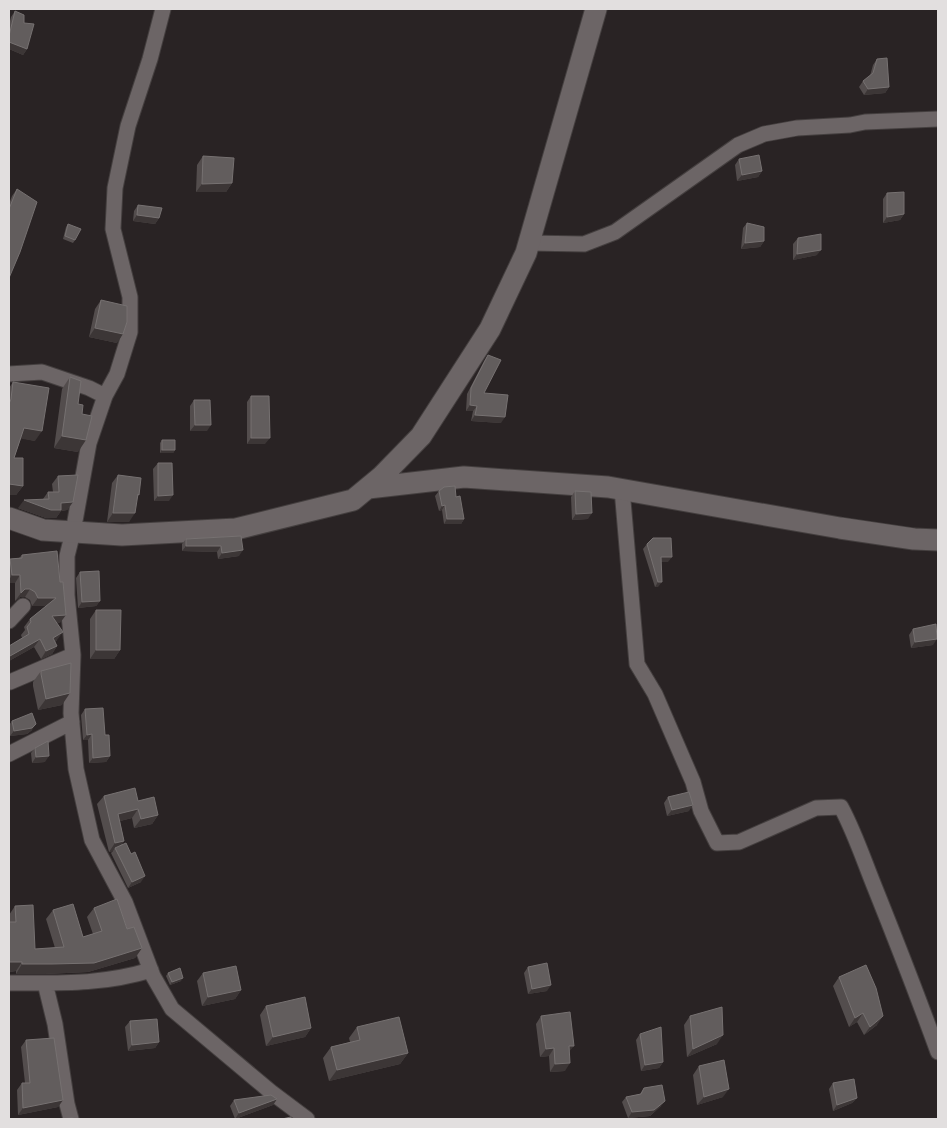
<svg xmlns="http://www.w3.org/2000/svg" width="947" height="1128" viewBox="0 0 947 1128" font-family="'Roboto Serif',serif">
<style>
.lines{fill:none;stroke-linecap:round;stroke-linejoin:round}
.street-casing{stroke:#443f3f;stroke-width:17}
.secondary-casing{stroke:#443f3f;stroke-width:23}
.street{stroke:#6c6566;stroke-width:15}
.secondary{stroke:#6c6566;stroke-width:21}
.wall{fill:#534d4d}
.shaded-wall{fill:#3c3636}
.building{fill:#625d5d;stroke:#767171}
</style>
<rect width="100%" height="100%" fill="#292324"/>
<g class="lines">
<defs>
<path id="street" d="M529,243L584,244L615,232L738,145L764,134L797,128L850,125L865,122L938,119
M9,374L42,372L89,388L105,396L89,443L73,532L67,556V595L73,655L71,713L76,769L92,840L125,902L153,976L172,1009L271,1092L307,1119
M105,396L117,374L130,332V297L113,229L115,188L128,126L150,59L163,9
M622,489L637,664L655,694L693,782L701,811L717,843L739,842L816,808L841,807C855,833 864,861 875,888C897,943 918,997 938,1052
M9,621L23,606
M10,682L73,655
M9,754L72,722
M9,983C59,983 102,985 151,970
M45,983L55,1024L67,1104L71,1119"/>
<path id="secondary" d="M368,488L464,477L608,487L840,528L914,539L938,540
M9,518L43,530L122,535L236,529L353,500L382,476L421,436L490,329L526,253L596,9"/>
</defs>
<use href="#street" class="street-casing"/>
<use href="#secondary" class="secondary-casing"/>
<use href="#street" class="street"/>
<use href="#secondary" class="secondary"/>
</g>
<path class="wall" d="M15,11L24,23L27,49L23,55L9,49V25L11,17Z
M877,59L889,87L885,93L864,95L859,87L863,81L870,76L873,65Z
M203,156L232,183L226,192H196L197,165Z
M739,159L762,171L758,177L737,181L735,165Z
M17,189L9,278V204L12,196Z
M887,193L904,214L900,220L883,223V199Z
M138,205L159,218L155,224L133,221L134,211Z
M747,223L764,241L760,247L741,249L743,228Z
M68,224L75,240L73,243L63,239L66,227Z
M798,238L817,255L793,260V244Z
M101,300L117,343L89,337L95,309Z
M488,355L484,393L501,423L471,421L473,411H466L467,394L484,361Z
M70,377L78,404L82,414L78,452L54,448L62,389Z
M13,382L35,441L21,438L14,458L23,486L16,495H9V388Z
M251,396L265,444H247V402Z
M194,400L207,431H190V406Z
M162,440L175,450L173,453H160V443Z
M158,463L169,501H154L153,469Z
M118,475L139,495L137,497L129,522H107L112,483Z
M58,476L73,502L67,510L61,511L56,518H46L18,508L43,499L48,492H53L52,484Z
M439,491L456,497L464,519L461,524H444L442,510L439,511L435,496Z
M575,491L588,519L572,520L571,497Z
M241,536L239,556L218,559L217,552L182,551V544L186,539Z
M647,544L668,562H661L658,587H655L643,549Z
M22,555L60,623H57V640L55,642L57,646L52,654L41,659L34,647L9,661V646L22,638L21,635L25,630L24,627L30,619L46,606H32L30,600L25,597H20L15,601V583H9V561L10,559L19,558Z
M80,572L100,601L96,606L78,608L76,578Z
M96,610L120,650L114,659H90V619Z
M913,629L933,645L911,648L909,635Z
M41,671L62,705L38,710L33,686V682Z
M85,709L105,735L110,756L106,762L89,763L88,740H83L81,715Z
M12,721L32,730L27,734L10,736L9,725Z
M35,748L45,762L32,763L31,753Z
M104,796L138,801L158,815L152,824L134,828L132,818L120,821L124,841L122,844L141,882L128,888L111,853L113,851L109,852L97,804Z
M668,797L689,811L667,816L664,803Z
M15,906L35,949L55,948L46,919L53,910L83,937L93,934L87,917L94,908L127,929L142,948L135,958L88,972L45,974H16V971L9,972V915Z
M528,967L547,991L528,994L524,973Z
M168,973L181,981L170,985L166,976Z
M203,973L241,990L235,999L202,1006L197,981Z
M839,977L877,1025L864,1035L857,1022L849,1027L833,986Z
M266,1006L311,1028L305,1037L266,1046L260,1015Z
M541,1016L565,1071L550,1072L549,1056L540,1057L536,1024Z
M690,1016L717,1044L687,1057L684,1025Z
M130,1021L159,1042L155,1048L128,1051L125,1027Z
M357,1027L408,1053L400,1064L329,1081L323,1058L331,1047L350,1042L349,1038Z
M640,1034L663,1062L659,1068L641,1071L636,1040Z
M26,1040L63,1100L58,1107L18,1115L17,1090L22,1083H25L21,1047Z
M699,1066L723,1097L697,1105L693,1075Z
M833,1083L857,1098L852,1103L833,1111L829,1089Z
M644,1088L661,1106L650,1116L628,1118L622,1102L626,1097L640,1094Z
M277,1099L273,1105L235,1119L230,1106L234,1100Z"/>
<path class="shaded-wall" d="M9,42L27,49L23,55L9,49Z
M889,87L885,93L864,95L868,89Z
M762,171L758,177L737,181L742,175Z
M232,183L226,192H196L202,184Z
M904,214L900,220L883,223L887,217Z
M137,215L159,218L155,224L133,221Z
M764,241L760,247L741,249L745,243Z
M821,250L817,255L793,260L797,254Z
M95,328L123,334L117,343L89,337Z
M470,405L477,406L473,411H466Z
M475,415L505,417L501,423L471,421Z
M195,425H211L207,431H190Z
M24,428L42,431L35,441L17,438Z
M62,436L86,440L78,452L54,448Z
M251,438H270L265,444H247Z
M162,450H175L173,453H160Z
M9,484L23,486L16,495H9Z
M173,495L169,501H154L158,496Z
M24,500L61,503L73,502L67,510L61,511L56,518H46L18,508Z
M445,505L442,510L439,511L442,506Z
M113,513H135L129,522H107Z
M592,513L588,519L572,520L576,514Z
M447,519H464L461,524H444Z
M186,546H221L217,552L182,551Z
M243,550L239,556L218,559L222,553Z
M661,557H672L668,562H657Z
M12,575H20L15,583H9V580Z
M658,582H662L658,587H655Z
M25,589H30L25,597H20L15,601L21,593Z
M38,598H56L50,606H32Z
M100,601L96,606L78,608L82,602Z
M66,615L60,623L46,624L52,616Z
M63,632L57,640L48,646L53,638Z
M40,639L34,647L9,661V657L10,656Z
M937,639L933,645L911,648L915,642Z
M57,646L52,654L41,659L46,651Z
M96,650H120L114,659H90Z
M70,693L62,705L38,710L46,699Z
M36,724L32,730L27,734L10,736L14,731Z
M92,734L88,740H83L87,735Z
M49,756L45,762L32,763L36,757Z
M110,756L106,762L89,763L93,758Z
M693,805L689,811L667,816L672,810Z
M138,809L132,818L112,823L118,814Z
M158,815L152,824L134,828L141,819Z
M124,841L118,849L115,848L113,851L109,852L115,843Z
M145,876L141,882L128,888L132,882Z
M142,948L135,958L88,972L45,974H16L22,964Z
M9,962H22L16,971L9,972Z
M183,978L181,981L170,985L172,982Z
M551,985L547,991L528,994L532,989Z
M241,990L235,999L202,1006L208,997Z
M863,1013L857,1022L849,1027L855,1018Z
M883,1016L877,1025L864,1035L870,1027Z
M311,1028L305,1037L266,1046L273,1037Z
M723,1035L717,1044L687,1057L693,1049Z
M159,1042L155,1048L128,1051L132,1045Z
M569,1046H574L568,1053Z
M554,1048L549,1056L540,1057L546,1049Z
M408,1053L400,1064L329,1081L337,1070Z
M663,1062L659,1068L641,1071L645,1065Z
M570,1063L565,1071L550,1072L555,1064Z
M729,1089L723,1097L697,1105L704,1097Z
M857,1098L852,1103L833,1111L837,1105Z
M277,1099L273,1105L235,1119L239,1113Z
M63,1100L58,1107L18,1115L23,1108Z
M665,1101L661,1106L650,1116L628,1118L632,1112Z"/>
<path class="building" d="M15,11L24,15V23L34,24L27,49L9,42V36Z
M887,58L889,87L868,89L863,81L873,73L877,59Z
M759,155L762,171L742,175L739,159Z
M203,156L234,158L232,183L202,184Z
M17,189L37,202L20,252L9,278V209Z
M904,192V214L887,217V193Z
M138,205L162,208L159,218L137,215Z
M747,223L764,227V241L745,243Z
M68,224L81,229L75,240L65,236Z
M821,234V250L797,254L798,238Z
M101,300L127,306V322L123,334L95,328Z
M488,355L501,360L484,393L508,395L505,417L475,415L477,406L470,405L471,388Z
M70,377L81,381L78,404L83,405L82,414L92,416L86,440L62,436Z
M13,382L49,388L42,431L24,428L14,458H23V486L9,484V404L11,399Z
M251,396H269L270,438H251Z
M194,400H210L211,425H195Z
M162,440H175V450H162Z
M158,463H172L173,495L158,496Z
M78,475L73,502L61,503V510H51L24,500L49,499L48,492H59L58,476Z
M118,475L141,478L139,495L138,494L135,513H113Z
M455,486L456,497L460,496L464,519H447L445,505L442,506L439,491L444,487Z
M575,491L591,492L592,513L576,514Z
M241,536L243,550L222,553L221,546H186V539Z
M653,538H671L672,557H661L662,582H658L647,544Z
M57,551L60,582H63L66,615L52,616L63,632L53,638L57,646L46,651L40,639L10,656L9,654V646L29,634L27,627L31,622L30,619L56,598H38L35,592L30,589H25L21,593L20,575H12L10,559L22,558V555Z
M99,571L100,601L82,602L80,572Z
M96,610H121L120,650H96Z
M936,624L937,639L915,642L913,629Z
M71,663L70,693L46,699L41,674V671Z
M103,708L105,735H109L110,756L93,758L92,734L87,735L85,709Z
M32,713L36,724L32,728L14,731L12,721Z
M48,741L49,756L36,757L35,748Z
M135,788L138,801L154,797L158,815L141,819L138,809L118,814L124,841L115,843L104,796Z
M689,792L693,805L672,810L668,797Z
M126,843L131,854L135,852L145,876L132,882L115,848Z
M117,899L127,929L134,927L142,948L94,963L52,964H22V962H9V922H16L15,906L33,905L35,949L64,947L53,910L73,904L83,937L102,931L94,908Z
M547,963L551,985L532,989L528,967Z
M866,965L876,988L883,1016L870,1027L863,1013L855,1018L839,977Z
M236,966L241,990L208,997L203,973Z
M180,968L183,978L172,982L168,973Z
M305,997L311,1028L273,1037L266,1006Z
M722,1007L723,1035L693,1049L690,1016Z
M570,1012L574,1046H569L570,1063L555,1064L554,1048L546,1049L541,1016Z
M399,1017L408,1053L337,1070L331,1047L360,1040L357,1027Z
M157,1019L159,1042L132,1045L130,1021Z
M661,1027L663,1062L645,1065L640,1034Z
M54,1038L63,1100L23,1108L22,1083H30L26,1040Z
M724,1060L729,1089L704,1097L699,1066Z
M854,1079L857,1098L837,1105L833,1083Z
M662,1085L665,1101L654,1110L632,1112L626,1097L641,1094L644,1088Z
M271,1095L277,1099L239,1113L234,1100Z
M291,1117V1119H282Z
M72,1118L76,1119H60Z"/>
<rect width="947" height="1128" fill="none" stroke="#e2dfdf" stroke-width="20"/>
</svg>
